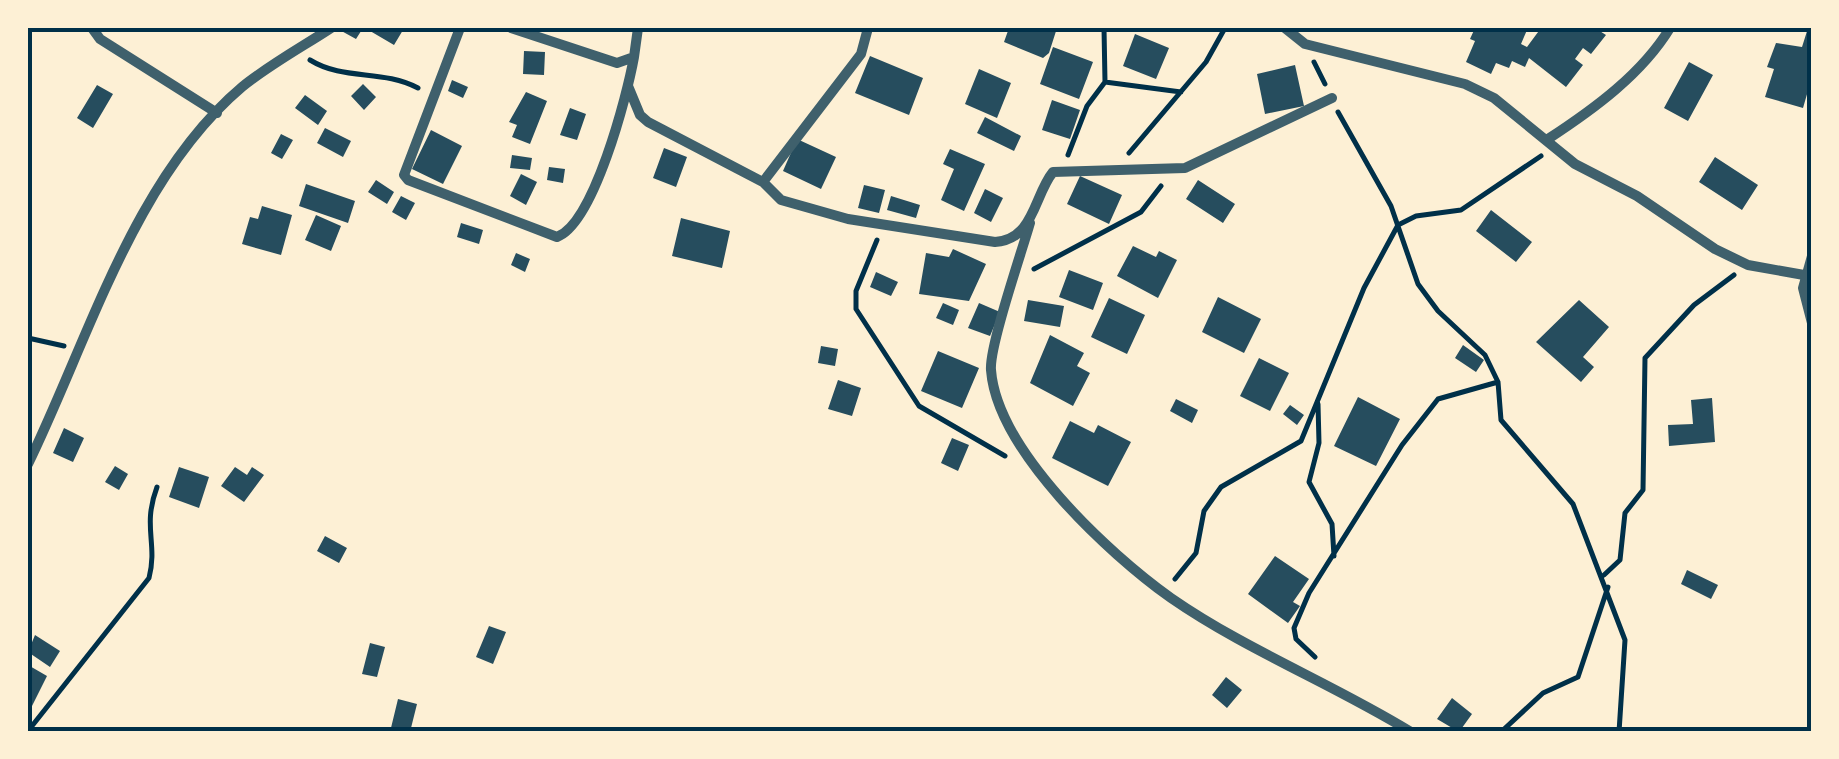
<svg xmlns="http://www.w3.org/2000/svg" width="1839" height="759" viewBox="0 0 1839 759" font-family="'Archivo Narrow',sans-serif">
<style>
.building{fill:#264d5e}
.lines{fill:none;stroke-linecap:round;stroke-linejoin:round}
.path{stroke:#003049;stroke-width:5}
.minor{stroke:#3f606c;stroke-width:10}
.neatline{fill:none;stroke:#003049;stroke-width:4}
</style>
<rect width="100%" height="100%" fill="#fdf0d5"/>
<path class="building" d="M336,28H363L356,39Z
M365,28H400L403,30L394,45Z
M1009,28H1057L1049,53L1043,58L1004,42Z
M1475,28H1520L1527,30L1521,44L1527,47L1541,28H1595L1606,35L1591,54L1583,48L1575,59L1583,65L1566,87L1529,58L1525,67L1512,61L1509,68L1496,63L1491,74L1466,62L1475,41L1470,39Z
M1808,28H1812V77L1803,108L1765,97L1774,69L1767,67L1776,43L1802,47Z
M1135,34L1169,48L1156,79L1123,66Z
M1053,47L1093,62L1079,99L1040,84Z
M524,51L545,52L544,75L523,74Z
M870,56L923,78L909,115L855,93Z
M1689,62L1713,75L1688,121L1664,108Z
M1295,65L1304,106L1265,114L1257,74Z
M979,69L1011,83L997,118L965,104Z
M452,80L468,87L463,98L448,91Z
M363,84L376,97L364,110L351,96Z
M97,85L113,94L93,128L77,118Z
M526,92L547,101L530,144L512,137L517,125L509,122Z
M305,95L327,111L318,125L295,108Z
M1052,100L1080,110L1070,139L1042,130Z
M570,108L586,114L577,140L560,135Z
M985,117L1021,136L1014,151L977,133Z
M325,128L351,141L343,157L317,143Z
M431,130L462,146L443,184L412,169Z
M281,134L293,140L282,159L271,153Z
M797,139L836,157L821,189L783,171Z
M664,148L687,157L676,187L653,178Z
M950,149L985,164L964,211L941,200L954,169L943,164Z
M512,155L532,158L530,170L510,168Z
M1715,157L1758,185L1742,210L1699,182Z
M549,167L565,169L563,183L547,180Z
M521,174L537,182L526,205L510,196Z
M1080,176L1122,195L1109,224L1067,204Z
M376,180L394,192L387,204L368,192Z
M1198,180L1235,204L1223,223L1186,199Z
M306,184L355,201L348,223L299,206Z
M864,185L885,190L879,213L858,208Z
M985,189L1003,198L991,222L974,213Z
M401,196L415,203L406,220L392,212Z
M891,196L920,205L916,218L887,210Z
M262,206L292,215L281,255L242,244L250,217L258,219Z
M1491,210L1532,242L1516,262L1476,231Z
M316,215L341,226L331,251L305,240Z
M681,218L730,231L722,268L672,256Z
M461,223L483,230L479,244L457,237Z
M1133,246L1156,257L1159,251L1177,260L1158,298L1117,276Z
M953,249L986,264L969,301L919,294L926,253L949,257Z
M516,253L530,259L525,272L511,265Z
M1069,270L1103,283L1093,310L1059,297Z
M876,272L898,282L891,296L870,287Z
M1218,297L1261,319L1244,353L1202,332Z
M1109,298L1145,315L1127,354L1091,337Z
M1028,300L1064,306L1060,327L1024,321Z
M1579,300L1609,327L1583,357L1594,367L1581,382L1536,342Z
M943,303L959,310L953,325L936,318Z
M979,303L1000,312L990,336L968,328Z
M1050,335L1084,353L1077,366L1090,373L1073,406L1030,383Z
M1463,345L1484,360L1476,372L1455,358Z
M821,346L838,349L835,366L818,363Z
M938,351L979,368L962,408L921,391Z
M1259,358L1289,373L1270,411L1240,396Z
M838,380L861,388L852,416L828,409Z
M1358,397L1400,419L1376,466L1334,446Z
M1712,398L1715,442L1669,446L1668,425L1693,424L1691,400Z
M1176,399L1198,410L1192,423L1170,411Z
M1290,405L1304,415L1297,425L1283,414Z
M1070,421L1094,433L1098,425L1131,442L1108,486L1052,458Z
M64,428L84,438L73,462L53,453Z
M952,438L969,445L958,471L941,463Z
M115,466L128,474L119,490L105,482Z
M179,467L209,477L199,508L169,497Z
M235,467L247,475L252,467L264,475L244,502L221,486Z
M325,536L347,548L339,563L317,551Z
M1275,556L1309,579L1293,602L1300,606L1288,623L1248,594Z
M1687,570L1718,585L1711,599L1681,584Z
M489,626L506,632L493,664L476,657Z
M35,635L60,651L50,667L28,652Z
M370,643L385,647L377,677L362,674Z
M28,665L47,676L28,714Z
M1226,677L1242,690L1227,708L1212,695Z
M1452,698L1472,714L1459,732L1437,719Z
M398,699L417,704L410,732H390Z"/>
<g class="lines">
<path class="path" d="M310,60C344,81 382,69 418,88
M1314,62L1325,84
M1105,82L1181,92
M1338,112L1391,206L1418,284L1438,311L1485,355L1498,382L1501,420L1573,504L1625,640L1619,732
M1129,153L1206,62L1225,28
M1068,155L1087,106L1105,82L1104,28
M877,240L856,291V309L919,406L1005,456
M1034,269L1141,212L1161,186
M28,338L64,346
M1318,404L1319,443L1309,482L1332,524L1334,556
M1604,575L1620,560L1625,513L1643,490L1645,358L1694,305L1734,275
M1175,579L1196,553L1204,511L1221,487L1301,441L1364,288L1398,225L1416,216L1461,210L1541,156
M1315,657L1296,639L1294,628L1309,593L1402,445L1438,399L1498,382
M28,731L149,578C158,543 142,527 157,487
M1501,732L1543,693L1578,677L1608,587"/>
<path class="minor" d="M92,28L100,39L217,113
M460,28L404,175L408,180L557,237C594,223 627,96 634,57
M511,28L617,63L634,57L638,28
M1285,28L1305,44L1465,84L1494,98L1575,164L1637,196L1715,249L1748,265L1804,275
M628,86L640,115L648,122L763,182L781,200L848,219L995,242C1034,240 1034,195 1053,172L1185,168L1332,98
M1548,139C1594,109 1642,74 1670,28
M763,182L861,54L868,28
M1030,223C1022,251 989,347 991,370C997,450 1108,553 1171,598C1246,650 1333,684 1411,732
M1812,256L1803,288L1812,323
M28,464C88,341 134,178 242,87C269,65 302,47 331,28"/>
</g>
<rect width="1839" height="759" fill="none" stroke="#fdf0d5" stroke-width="60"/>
<rect x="30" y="30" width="1779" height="699" class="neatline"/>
</svg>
